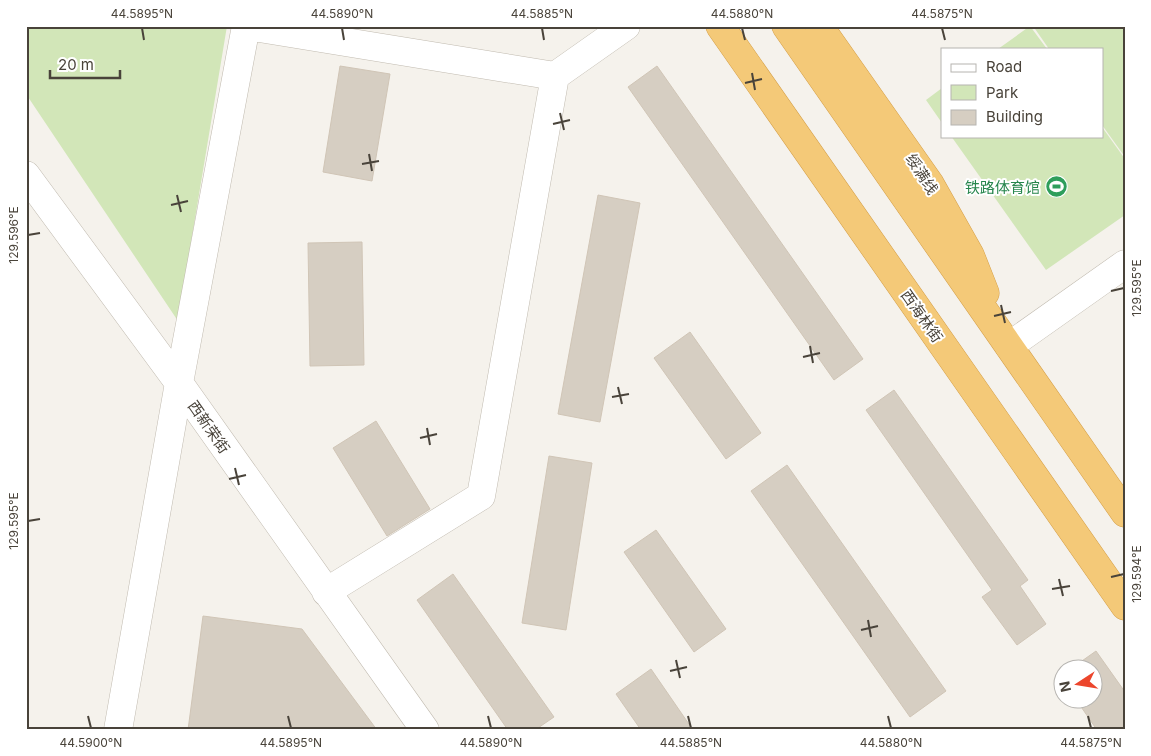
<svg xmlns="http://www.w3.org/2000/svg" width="1151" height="756" viewBox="0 0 1151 756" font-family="Inter,'Noto Sans SC',sans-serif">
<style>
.green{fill:#d2e6b8}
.building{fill:#d6cec2;stroke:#d0c5b6}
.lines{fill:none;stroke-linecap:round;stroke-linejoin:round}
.minor-casing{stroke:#c0baaf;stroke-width:29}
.highway-casing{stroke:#d49e47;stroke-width:29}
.minor{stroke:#fff;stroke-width:28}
.highway{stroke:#f4c978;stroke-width:28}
.ticks{fill:none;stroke:#49433a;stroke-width:2}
.labels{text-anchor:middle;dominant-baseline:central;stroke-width:4;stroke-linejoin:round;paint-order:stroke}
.street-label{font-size:15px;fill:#49433a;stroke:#fff}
.leisure-label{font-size:15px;fill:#27864d;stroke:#fff;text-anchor:end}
.neatline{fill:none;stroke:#49433a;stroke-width:2}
.ticks-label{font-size:12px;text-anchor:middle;fill:#49433a}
</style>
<rect width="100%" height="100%" fill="#f5f2ec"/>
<path class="green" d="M30,26H227L178,321L26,94V29Z
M1030,26L1047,49H998Z
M1033,26H1125V157L1102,125V49H1049Z
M942,88V123L926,100Z
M1102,127L1125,159V215L1046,270L951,136H1102Z"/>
<path class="building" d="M340,66L390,74L372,181L323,172Z
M657,66L863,359L834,380L628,87Z
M598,195L640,203L600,422L558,414Z
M362,242L364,365L310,366L308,243Z
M690,332L761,433L726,459L654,358Z
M894,390L1028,580L1020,586L1046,624L1017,645L982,597L992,590L866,410Z
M376,421L430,509L387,536L333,448Z
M549,456L592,463L566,630L522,623Z
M787,465L946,691L910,717L751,491Z
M656,530L726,629L694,652L624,552Z
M453,574L554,717L535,730H508L417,600Z
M203,616L302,629L377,730H188Z
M1096,651L1125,692V730H1097L1075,698H1094V668H1072Z
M651,669L693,730H641L616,694Z"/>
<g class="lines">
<defs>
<path id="minor" d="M247,26L555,76L626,26
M26,175L179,383L425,730
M1009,346L1125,264
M326,592L481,496L555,76
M118,730L179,383L246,26"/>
<path id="highway" d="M720,26L1125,606
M786,26L1125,513
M819,26L930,184L970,255L985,293"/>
</defs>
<use href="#minor" class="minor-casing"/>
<use href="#highway" class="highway-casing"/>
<use href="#minor" class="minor"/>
<use href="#highway" class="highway"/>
</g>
<path class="ticks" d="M142,28L144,40M342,28L344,40M542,28L544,40M742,28L745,40M942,28L945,40M752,73L755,90M745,83L762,79M560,113L564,130M553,124L570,120M369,154L372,171M362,164L379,161M177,195L181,212M171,205L188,201M28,235L40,233M1111,291L1124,288M1001,305L1005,323M994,316L1011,312M810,346L813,363M803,357L820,353M618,387L622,404M612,397L629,394M427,428L430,445M420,438L437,434M235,468L239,485M229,479L246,475M28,521L40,519M1111,577L1124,574M1059,579L1063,596M1052,589L1070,586M868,620L871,637M861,630L878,626M676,660L680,678M670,671L687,667M88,716L91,728M288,716L291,728M488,716L491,728M688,716L691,728M888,716L891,728M1088,716L1091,728"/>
<defs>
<symbol id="stadium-disc" viewBox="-11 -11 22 22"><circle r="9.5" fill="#2e9e5b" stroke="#fff"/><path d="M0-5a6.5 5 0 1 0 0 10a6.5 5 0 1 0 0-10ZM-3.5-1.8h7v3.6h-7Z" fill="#fff"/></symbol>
</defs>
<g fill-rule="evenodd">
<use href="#stadium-disc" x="1044" y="174" width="25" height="25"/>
</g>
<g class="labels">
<g class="street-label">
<text transform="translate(922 174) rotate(57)">绥满线</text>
<text transform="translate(922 316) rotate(55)">西海林街</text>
<text transform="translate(209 427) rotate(55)">西新荣街</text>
</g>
<g class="leisure-label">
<text x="1040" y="187">铁路体育馆</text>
</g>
</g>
<rect width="1151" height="756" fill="none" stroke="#ffffff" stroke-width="55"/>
<rect x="941" y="48" width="162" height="90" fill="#ffffff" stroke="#b6b4b0"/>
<rect x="951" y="64" width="25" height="8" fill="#ffffff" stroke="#b6b4b0"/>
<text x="986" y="72" font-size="15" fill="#49433a">Road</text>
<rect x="951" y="85" width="25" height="15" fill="#d2e6b8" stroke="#b6b4b0"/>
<text x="986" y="98" font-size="15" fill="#49433a">Park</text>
<rect x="951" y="110" width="25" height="15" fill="#d6cec2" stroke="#b6b4b0"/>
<text x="986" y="122" font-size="15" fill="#49433a">Building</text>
<g transform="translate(1078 684) rotate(258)"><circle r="24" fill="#ffffff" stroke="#b6b4b0"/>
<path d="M0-4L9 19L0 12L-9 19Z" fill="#ec462c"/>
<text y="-8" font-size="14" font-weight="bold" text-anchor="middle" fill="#49433a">N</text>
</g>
<path d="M50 70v8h70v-8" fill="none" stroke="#49433a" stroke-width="2.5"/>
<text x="58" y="70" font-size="15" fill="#49433a" stroke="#ffffff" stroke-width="4" paint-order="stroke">20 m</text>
<rect x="28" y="28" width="1096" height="700" class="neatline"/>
<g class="ticks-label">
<text x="142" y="18">44.5895°N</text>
<text x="342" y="18">44.5890°N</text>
<text x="542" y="18">44.5885°N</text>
<text x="742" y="18">44.5880°N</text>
<text x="942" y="18">44.5875°N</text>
<text transform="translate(14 235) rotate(-90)" y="4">129.596°E</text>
<text transform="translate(1137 288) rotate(-90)" y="4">129.595°E</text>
<text transform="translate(14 521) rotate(-90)" y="4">129.595°E</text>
<text transform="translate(1137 574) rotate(-90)" y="4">129.594°E</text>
<text x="91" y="747">44.5900°N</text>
<text x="291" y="747">44.5895°N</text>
<text x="491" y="747">44.5890°N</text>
<text x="691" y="747">44.5885°N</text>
<text x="891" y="747">44.5880°N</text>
<text x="1091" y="747">44.5875°N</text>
</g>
</svg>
